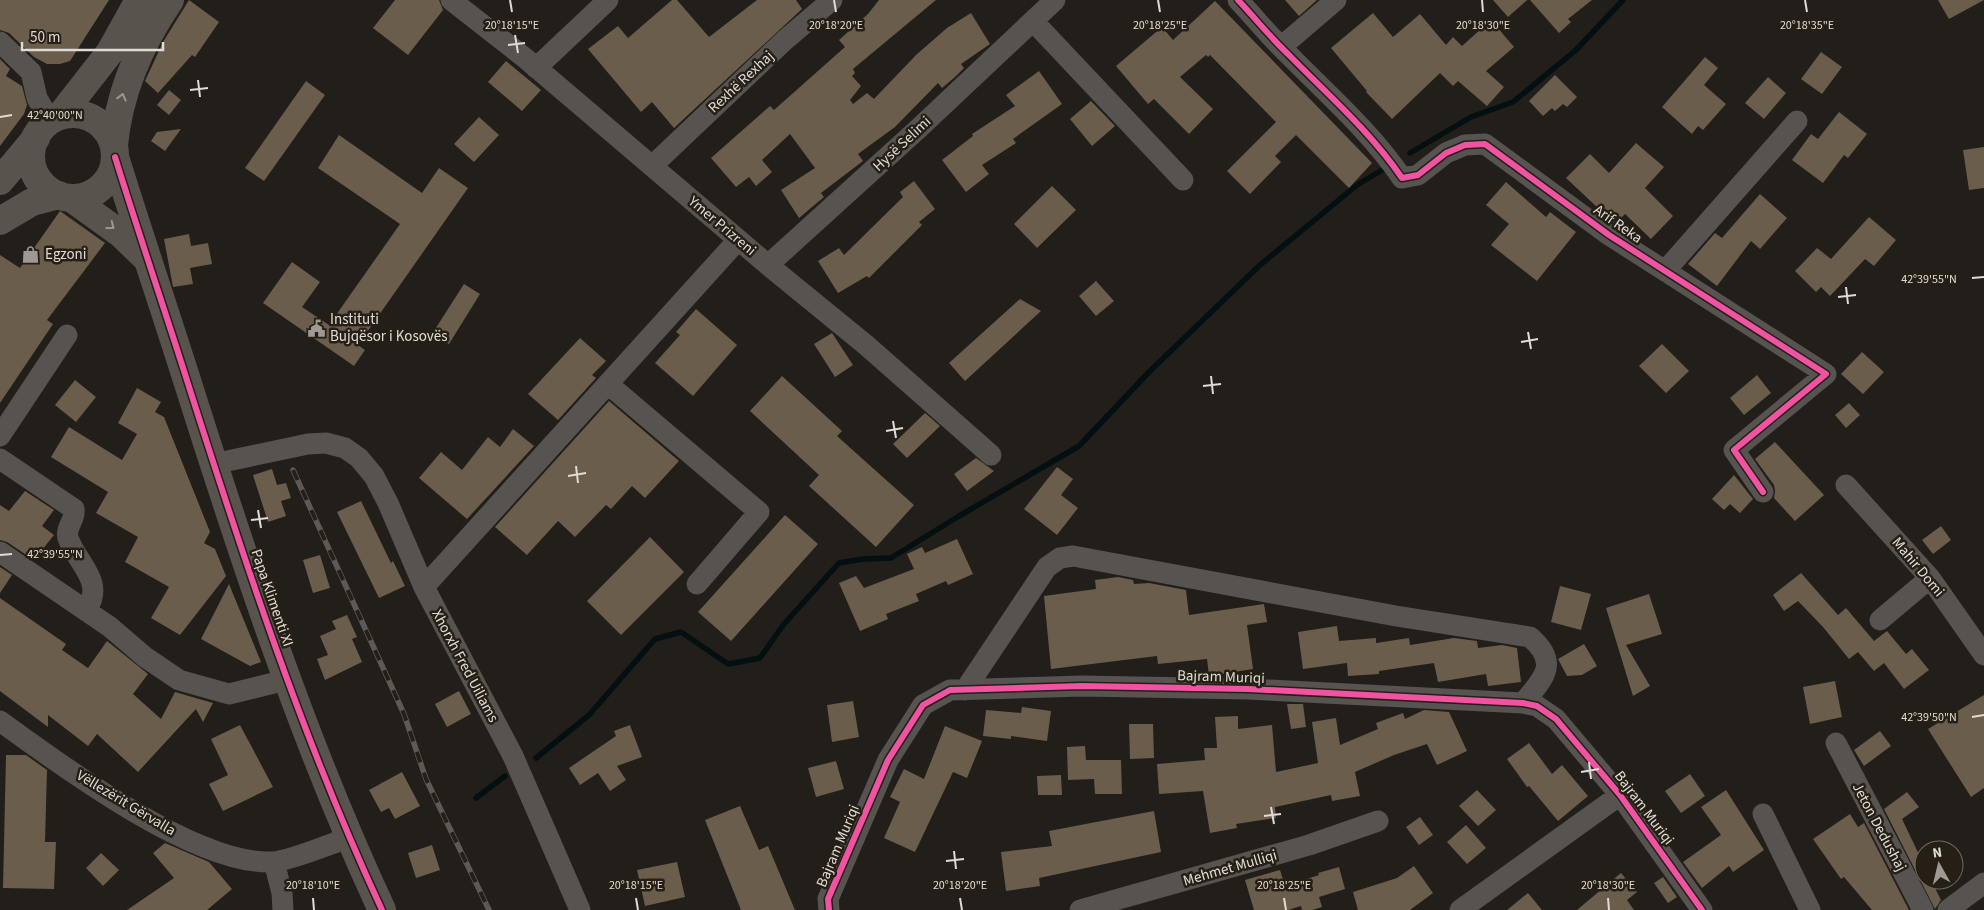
<svg xmlns="http://www.w3.org/2000/svg" width="1984" height="910" viewBox="0 0 1984 910" font-family="'Source Sans 3',sans-serif">
<style>
.lines{fill:none;stroke-linecap:round;stroke-linejoin:round}
.stream{stroke:#040f12;stroke-width:5.5}
.building{fill:#6a5d4b}
.street{stroke:#565350;stroke-width:21}
.secondary{stroke:#58534c;stroke-width:28}
.rail-casing{stroke:#5d5a56;stroke-width:5.5}
.rail{stroke:#261f16;stroke-width:4;stroke-dasharray:11;stroke-linecap:butt}
.cycleway-casing{stroke:#261f16;stroke-width:9}
.cycleway{stroke:#f153a3;stroke-width:6}
.oneway{stroke:#9c9790}
.ticks{fill:none;stroke:#e0dbd5;stroke-width:2}
.labels{text-anchor:middle;dominant-baseline:central;stroke-width:5;stroke-linejoin:round;paint-order:stroke}
.street-label{font-size:15px;fill:#e0dbd5;stroke:#261f16}
.poi-label{font-size:15px;fill:#e0dbd5;stroke:#261f16;text-anchor:start}
.ticks-label{font-size:12px;text-anchor:middle;fill:#e0dbd5;stroke:#261f16;stroke-width:5;stroke-linejoin:round;paint-order:stroke}
</style>
<rect width="100%" height="100%" fill="#221e1a"/>
<g class="lines">
<path class="stream" d="M1410,153L1471,117L1513,102L1576,50L1623,0
M536,758L589,715L655,639L681,632L728,664L760,658L784,624L839,563L863,559L891,558L959,516L1079,446L1149,372L1260,265L1357,185L1382,170
M476,798L505,776"/>
</g>
<path class="building" d="M0,0H109L70,61L60,64H47L34,57L9,33L0,30Z
M189,0L219,22L195,57L192,55L158,93L145,81L163,42Z
M395,0H439L443,10L408,55L373,28Z
M672,0H677L709,37L757,0H796L802,9L674,128L652,102L641,112L588,49L618,26L628,38Z
M879,0H936L853,69L855,73L852,76L861,86L850,100L853,104L867,93L874,99L916,55L947,28L971,13L990,44L961,64L964,68L955,77L942,88L938,83L895,127L858,154L863,161L821,193L824,197L799,218L781,190L815,168L790,134L762,160L772,172L756,186L749,177L736,187L711,158L770,106L774,110L845,47L839,40L868,14Z
M1285,0H1317L1299,16Z
M1493,0H1527L1508,17Z
M1530,0H1592L1568,19L1571,22L1559,33Z
M1938,0H1984L1949,19Z
M1215,1L1372,163L1349,188L1296,135L1275,156L1281,162L1250,194L1227,171L1276,122L1210,55L1208,57L1206,55L1180,77L1213,109L1189,134L1154,99L1148,104L1116,66L1162,27L1173,40Z
M1373,13L1393,37L1420,14L1446,45L1453,37L1462,46L1491,20L1514,47L1486,71L1504,87L1487,106L1458,81L1453,86L1440,73L1392,119L1366,92L1367,91L1331,48Z
M1821,52L1842,67L1822,94L1801,79Z
M1705,57L1718,68L1704,85L1726,104L1703,130L1698,126L1692,134L1662,107Z
M0,59L10,69L6,76L22,86L27,105L24,114L0,146Z
M506,61L541,90L522,111L488,82Z
M1039,71L1062,104L1013,139L1016,143L982,165L989,174L966,192L942,160L973,136L972,134L1015,106L1006,95Z
M1555,75L1577,97L1567,107L1563,104L1555,111L1552,108L1543,116L1529,101Z
M1768,77L1786,93L1764,119L1745,103Z
M306,81L325,95L264,181L245,168Z
M169,90L181,100L169,115L157,105Z
M1091,101L1115,126L1092,146L1070,119Z
M1839,112L1867,134L1848,158L1844,155L1823,183L1792,160L1811,134L1818,139Z
M479,117L499,135L474,162L454,144Z
M181,129L165,151L151,141L157,132Z
M339,135L422,193L439,168L468,188L358,345L365,350L354,366L263,303L292,262L320,282L302,307L329,325L400,224L318,168Z
M1636,143L1664,167L1645,188L1673,216L1651,239L1625,214L1615,224L1566,178L1590,154L1609,173Z
M1984,147V188L1969,190L1963,150Z
M914,181L935,209L919,222L922,225L869,278L867,276L838,293L818,261L839,248L844,255L903,197L900,192Z
M1506,182L1546,217L1550,212L1576,232L1537,281L1491,245L1509,224L1486,205Z
M1052,186L1076,210L1037,248L1014,224Z
M1760,194L1787,218L1760,249L1751,241L1717,286L1688,264L1715,233L1722,238Z
M60,211L105,243L47,320L53,324L0,403V255L20,268Z
M1869,217L1896,240L1874,266L1865,259L1830,296L1821,287L1816,292L1795,271L1817,248L1831,259Z
M189,234L191,246L208,243L212,264L190,268L193,284L173,287L164,239Z
M1096,281L1114,301L1096,316L1079,296Z
M464,284L480,294L449,344L432,334Z
M1020,299L1041,311L965,381L949,363Z
M696,309L737,345L693,396L655,363L680,335L676,332Z
M832,333L853,365L835,377L814,344Z
M580,338L606,361L592,375L596,378L558,420L528,394Z
M1662,344L1689,371L1666,393L1639,366Z
M1862,352L1884,372L1863,394L1841,374Z
M1757,375L1771,393L1744,415L1730,398Z
M782,376L842,431L837,436L914,505L876,547L809,486L819,475L750,411Z
M75,380L96,397L76,422L55,405Z
M137,388L161,402L155,412L164,417L210,532L204,543L215,549L226,576L180,635L151,618L169,587L125,562L138,537L96,513L108,492L51,457L69,427L122,460L137,434L118,423Z
M609,401L679,461L645,498L632,486L611,509L606,505L575,537L558,521L527,555L495,527Z
M1849,403L1860,415L1846,428L1835,415Z
M925,413L940,426L907,458L893,444Z
M513,429L534,446L467,519L419,478L441,452L462,470L488,437L500,447Z
M1775,442L1824,495L1795,521L1774,498L1775,491L1774,485L1755,459Z
M976,458L994,471L967,491L954,474Z
M1057,467L1073,479L1061,495L1078,508L1057,535L1024,509Z
M272,469L277,485L286,483L291,498L281,501L286,516L268,522L253,475Z
M1734,475L1753,499L1740,513L1730,504L1724,510L1712,499Z
M25,491L54,510L42,526L54,535L34,560L7,542L0,540V505L9,511Z
M361,501L391,563L393,561L405,586L379,598L337,512Z
M785,515L818,544L731,641L698,612Z
M1941,526L1951,540L1933,554L1922,540Z
M650,537L684,572L621,635L587,601Z
M957,539L973,574L948,585L946,581L916,594L919,601L886,614L888,619L860,631L839,583L856,576L864,588L914,569L907,554L922,547L925,553Z
M320,555L330,588L313,593L303,560Z
M0,567L12,575L0,593Z
M1801,573L1838,615L1846,608L1874,641L1887,631L1906,654L1912,649L1929,670L1904,689L1884,663L1874,671L1858,652L1849,659L1823,627L1798,601L1784,611L1773,595Z
M1118,577L1133,580L1134,584L1149,583L1186,590L1189,615L1264,604L1267,622L1247,625L1253,669L1209,676L1207,659L1158,664L1157,656L1051,669L1044,596L1096,589L1095,580Z
M229,584L261,662L250,666L201,639Z
M1560,586L1591,594L1581,630L1551,622Z
M1649,594L1662,634L1626,645L1650,686L1633,696L1606,608Z
M0,598L66,644L62,650L88,668L107,641L148,674L133,694L161,719L175,692L213,703L203,722L196,709L138,772L97,734L88,746L48,715V727L0,691Z
M347,615L357,637L352,639L362,662L325,680L317,659L328,655L320,636L336,629L332,621Z
M1337,626L1339,641L1376,638V643L1409,638L1410,645L1454,638L1477,641L1478,648L1502,645L1517,648L1521,682L1488,686L1486,674L1438,682L1434,663L1379,671V674L1348,676L1347,663L1303,669L1298,632Z
M1584,644L1597,666L1582,675L1567,676L1558,659Z
M1835,681L1842,717L1810,724L1803,687Z
M459,691L471,714L447,727L435,704Z
M1984,695V788L1971,797L1928,729Z
M853,701L859,737L832,742L827,705Z
M1287,704H1303L1306,727L1291,729Z
M1022,707L1051,711L1047,741L1011,736V739L983,736L986,710L1021,713Z
M1424,710L1449,712L1467,751L1437,765L1427,744L1394,755L1355,772L1360,796L1332,801L1331,795L1275,807L1276,818L1236,824L1237,828L1210,833L1203,791L1159,794L1157,764L1205,760L1204,748H1217L1215,717L1238,716V729L1272,725L1276,772L1318,763L1312,722L1336,718L1340,745L1378,729L1376,723L1403,713L1405,719Z
M1129,724H1153L1154,758L1130,759Z
M240,725L273,787L223,811L209,784L228,775L211,739Z
M630,725L642,757L617,766L626,780L610,791L598,773L580,785L569,768L616,736L614,731Z
M945,726L982,741L967,778L953,772L915,852L884,838L900,802L890,797L904,769L924,779Z
M1880,731L1891,746L1864,766L1854,750Z
M1529,743L1552,774L1562,765L1588,796L1558,821L1529,786L1527,787L1507,759Z
M1085,746L1086,760H1121L1122,794H1095L1094,779L1068,780L1067,747Z
M6,755H26L47,770L45,842H56L54,889L3,888Z
M836,761L844,789L816,797L808,768Z
M402,772L420,806L395,819L389,808L381,812L369,790Z
M1690,774L1705,796L1681,813L1665,791Z
M1061,775L1062,795H1038L1037,776Z
M1477,790L1496,810L1478,826L1459,806Z
M1726,790L1764,850L1733,872L1729,866L1702,888L1683,862L1721,835L1701,807Z
M1907,792L1919,807L1902,819L1924,865V880H1931L1941,900L1935,909L1884,809Z
M740,806L759,850L768,846L795,910H741L705,820Z
M1154,811L1161,852L1039,878L1040,886L1006,891L1001,852L1052,846L1049,831Z
M1850,814L1858,827L1864,823L1909,910H1872L1844,877L1841,879L1813,839Z
M1420,817L1433,835L1419,845L1406,827Z
M1466,825L1486,848L1467,864L1447,842Z
M165,843L209,862L232,889L207,910H127L174,878L153,853Z
M432,845L440,870L416,878L408,853Z
M101,853L119,870L103,886L86,868Z
M677,862L685,897L645,906L637,870Z
M1414,866L1433,893L1410,910H1358L1353,892L1397,878Z
M1339,867L1345,889L1319,897L1322,907L1312,910H1302L1301,906L1288,910H1254L1245,880L1280,870L1285,886L1319,875L1318,873Z
M1621,873L1637,892L1627,900L1634,910H1577Z
M1663,877L1677,897L1668,903L1654,883Z
M1528,893L1542,910H1507Z"/>
<g class="lines">
<path class="street" d="M451,0L525,58L768,265L866,345L991,455
M1238,0C1255,18 1270,37 1288,54C1327,94 1370,131 1402,178L1418,175L1446,153L1465,145L1485,144L1609,235L1826,374L1734,450L1763,492
M1033,21L1183,180
M0,42L31,72L37,98L50,121
M1281,47L1336,0
M536,68L608,0
M652,166L785,40L832,0
M768,265L918,129L1055,0
M1665,271L1797,121
M608,384L759,512L697,584
M0,436L67,335
M0,459L74,509C76,520 65,527 68,538C77,564 106,581 86,611
M213,464L308,444L326,443L345,448L359,458L374,476L388,503L424,587L513,756L580,910
M1846,485L1930,578L1984,655
M0,552L110,627L145,657L179,680L229,694L286,680
M424,587L738,240
M1880,620L1930,578
M965,690L1047,567L1060,558L1073,556L1396,616L1530,637C1560,663 1544,678 1523,703
M0,721C62,766 195,865 272,862C290,861 330,844 348,838
M1836,743L1923,910
M1763,814L1810,910
M274,862L282,893L283,910
M829,910L828,899L888,760L923,705L950,690L1082,686L1248,689L1523,703L1537,706L1556,719L1620,795L1702,910
M1080,910L1309,845L1378,821
M1460,910L1620,795
M1948,910L1984,883"/>
<path class="secondary" d="M31 156a42 42 0 1 1 84 0a42 42 0 1 1-84 0Z
M60,116L110,52L139,0
M114,145C119,92 140,44 170,0
M115,157C137,228 161,299 184,371C242,554 301,736 382,910
M0,181L36,138
M71,198L121,234L146,258
M0,221L32,202L59,195"/>
<defs>
<path id="rail" d="M293,470L404,714L426,779L489,910"/>
</defs>
<use href="#rail" class="rail-casing"/>
<use href="#rail" class="rail"/>
<defs>
<path id="cycleway" d="M1238,0C1255,18 1270,37 1288,54C1327,94 1370,131 1402,178L1418,175L1446,153L1465,145L1485,144L1609,235L1826,374L1734,450L1763,492
M115,157C137,228 161,299 184,371C242,554 301,736 382,910
M829,910L828,899L888,760L923,705L950,690L1082,686L1248,689L1523,703L1537,706L1556,719L1620,795L1702,910"/>
</defs>
<use href="#cycleway" class="cycleway-casing"/>
<use href="#cycleway" class="cycleway"/>
</g>
<defs><path id="oneway-chevron" d="M-2-3.5L2.5 0L-2 3.5" fill="none" stroke-width="1.6" stroke-linecap="round" stroke-linejoin="round" transform="scale(1.25)"/></defs>
<g class="oneway">
<use href="#oneway-chevron" transform="translate(122 97) rotate(-76)"/>
<use href="#oneway-chevron" transform="translate(111 226) rotate(38)"/>
</g>
<path class="ticks" d="M510,0L512,12M834,0L836,12M1158,0L1160,12M1482,0L1483,12M1805,0L1807,12M515,35L518,53M508,45L525,43M198,80L200,97M190,90L208,88M0,117L12,115M1972,278L1984,277M1846,287L1848,304M1838,297L1856,295M1528,332L1531,349M1521,342L1538,339M1211,376L1213,394M1203,386L1221,384M893,421L896,438M886,431L903,428M576,466L578,483M568,476L586,473M258,510L261,528M251,520L268,518M0,555L12,554M1972,717L1984,715M1589,762L1591,779M1581,772L1599,769M1271,807L1274,824M1264,816L1281,814M954,851L956,869M946,861L964,859M313,898L314,910M636,898L638,910M960,898L962,910M1284,898L1286,910M1608,898L1609,910"/>
<defs>
<symbol id="shop-bare" viewBox="-9 -9 18 18"><path d="M-5-2.5h2.3a2.7 3.5 0 0 1 5.4 0H5L5.5 6h-11ZM-1.5-2.5h3a1.5 2.3 0 0 0-3 0Z" fill="#9e9994" stroke="#261f16" stroke-width="2.5" paint-order="stroke"/></symbol>
<symbol id="civic-bare" viewBox="-9 -9 18 18"><path d="M-.6-6.5H3V-4.5H.6V-3L4-1V1h2V6H-6V1h2V-1L-.6-3ZM-1.2 2.5V6h2.4V2.5Z" fill="#9e9994" stroke="#261f16" stroke-width="2.5" paint-order="stroke"/></symbol>
</defs>
<g fill-rule="evenodd">
<use href="#shop-bare" x="18" y="242" width="25" height="25"/>
<use href="#civic-bare" x="304" y="316" width="25" height="25"/>
</g>
<g class="labels">
<g class="street-label">
<text transform="translate(741 82) rotate(-43)">Rexhë Rexhaj</text>
<text transform="translate(902 144) rotate(-43)">Hysë Selimi</text>
<text transform="translate(1618 224) rotate(35)">Arif Reka</text>
<text transform="translate(722 226) rotate(40)">Ymer Prizreni</text>
<text transform="translate(1918 567) rotate(50)">Mahir Domi</text>
<text transform="translate(272 598) rotate(71)">Papa Klimenti XI</text>
<text transform="translate(465 666) rotate(62)">Xhorxh Fred Uiliams</text>
<text transform="translate(1221 677) rotate(2)">Bajram Muriqi</text>
<text transform="translate(126 803) rotate(31)">Vëllezërit Gërvalla</text>
<text transform="translate(1644 808) rotate(53)">Bajram Muriqi</text>
<text transform="translate(1879 827) rotate(62)">Jeton Dedushaj</text>
<text transform="translate(838 846) rotate(-67)">Bajram Muriqi</text>
<text transform="translate(1230 868) rotate(-16)">Mehmet Mulliqi</text>
</g>
<g class="poi-label">
<text x="45" y="254">Egzoni</text>
<text x="330" y="319">Instituti<tspan x="330" dy="17">Bujqësor i Kosovës</tspan></text>
</g>
</g>
<g class="ticks-label">
<text x="512" y="29">20°18'15"E</text>
<text x="836" y="29">20°18'20"E</text>
<text x="1160" y="29">20°18'25"E</text>
<text x="1483" y="29">20°18'30"E</text>
<text x="1807" y="29">20°18'35"E</text>
<text x="55" y="119">42°40'00"N</text>
<text x="1929" y="283">42°39'55"N</text>
<text x="55" y="558">42°39'55"N</text>
<text x="1929" y="721">42°39'50"N</text>
<text x="313" y="889">20°18'10"E</text>
<text x="636" y="889">20°18'15"E</text>
<text x="960" y="889">20°18'20"E</text>
<text x="1284" y="889">20°18'25"E</text>
<text x="1608" y="889">20°18'30"E</text>
</g>
<g transform="translate(1939 865) rotate(352)"><circle r="24" fill="#261f16" stroke="#706a62"/>
<path d="M0-4L9 19L0 12L-9 19Z" fill="#9e9994"/>
<text y="-8" font-size="14" font-weight="bold" text-anchor="middle" fill="#e0dbd5">N</text>
</g>
<path d="M22 42v8h141v-8" fill="none" stroke="#e0dbd5" stroke-width="2.5"/>
<text x="30" y="42" font-size="15" fill="#e0dbd5" stroke="#261f16" stroke-width="4" paint-order="stroke">50 m</text>
</svg>
